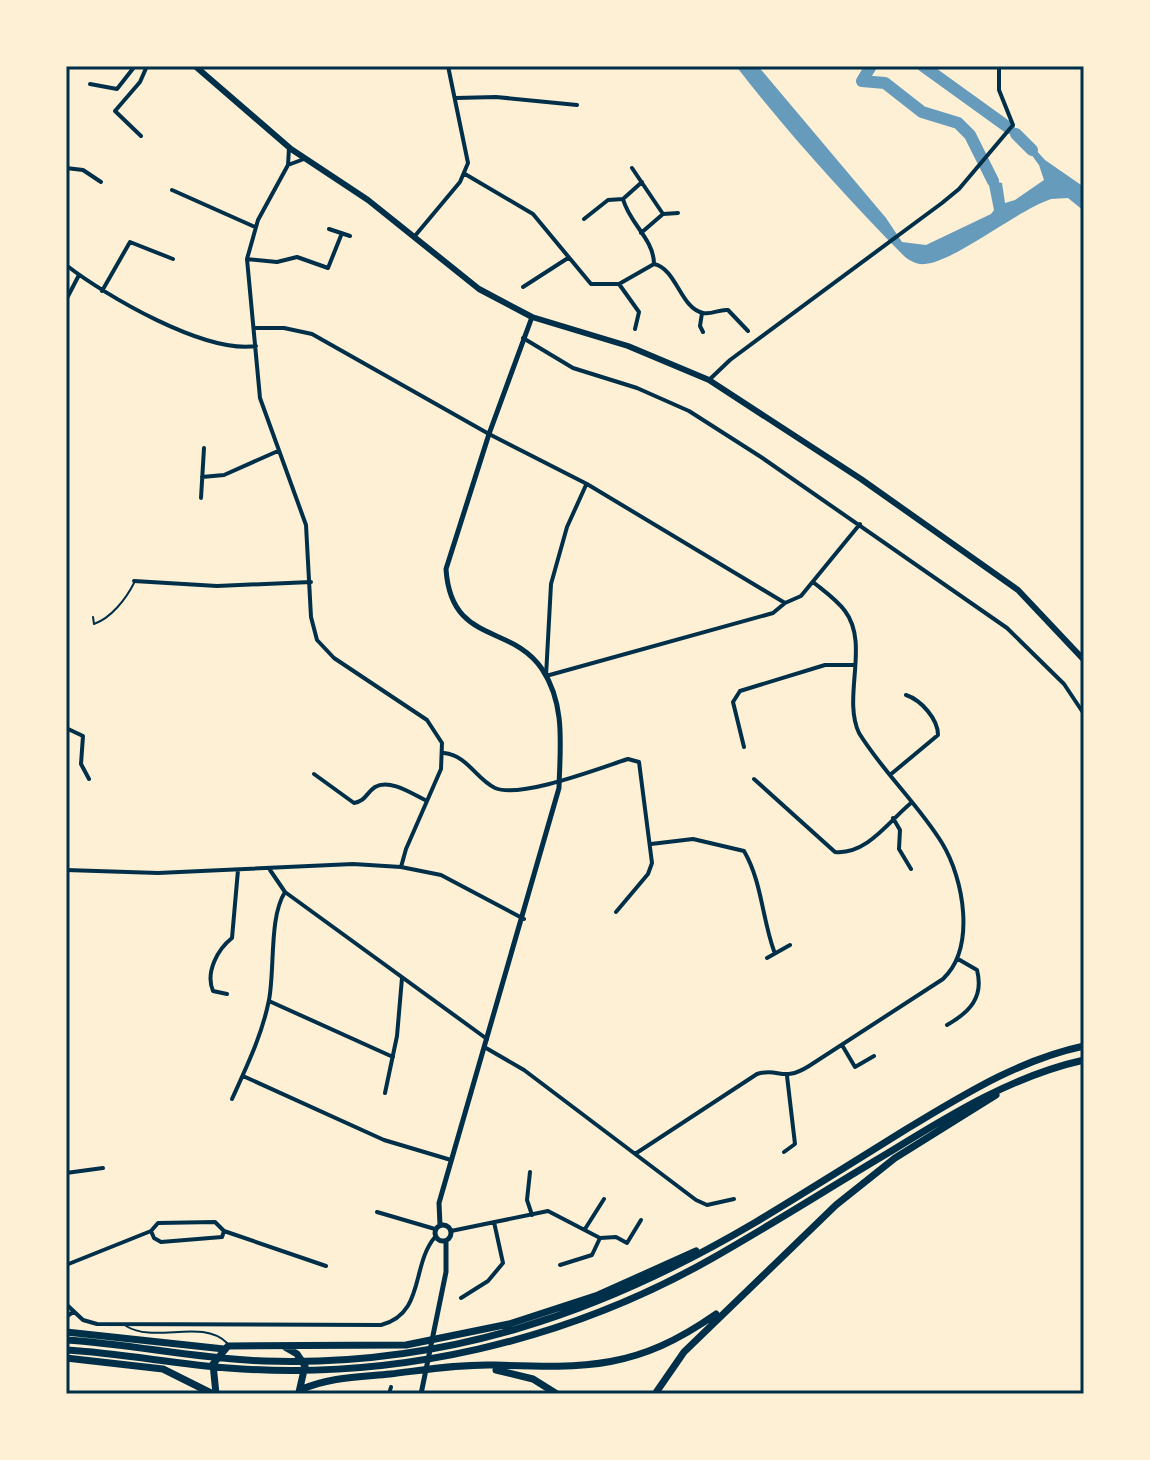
<svg xmlns="http://www.w3.org/2000/svg" width="1150" height="1460" viewBox="0 0 1150 1460" font-family="Arial,sans-serif">
<style>
.water{fill:#669bbc}
.lines{fill:none;stroke-linecap:round;stroke-linejoin:round}
.river{stroke:#669bbc;stroke-width:12}
.service{stroke:#003049;stroke-width:2}
.minor{stroke:#003049;stroke-width:4}
.tertiary{stroke:#003049;stroke-width:5}
.primary{stroke:#003049;stroke-width:6}
.trunk{stroke:#003049;stroke-width:7}
.neatline{fill:none;stroke:#003049;stroke-width:3}
</style>
<rect width="100%" height="100%" fill="#fdf0d5"/>
<path class="water" d="M736,66H758L886,218L902,242L926,245L991,214L994,210L986,170L991,166L997,182L1002,183L1005,203L1015,200L1044,180L1039,165L1022,142L1025,138L1045,160L1084,187V211L1068,198L1051,199C1016,211 956,261 925,264C918,265 909,261 903,255C845,196 787,132 736,66Z"/>
<g class="lines">
<path class="river" d="M871,66L862,81L885,83L922,112L958,123L970,135L993,181
M923,66L1009,128
M1016,134L1032,150"/>
<path class="service" d="M93,617L94,624C111,618 126,599 134,583
M126,1326C155,1344 202,1318 227,1343"/>
<path class="minor" d="M90,84L117,89L135,66
M456,98L496,97L577,105
M141,136L115,111L140,82L147,66
M289,148L288,165L258,220L247,259L260,398L306,525L311,617L317,640L334,658L427,720L442,743L441,769L406,849L401,867
M288,165L304,159
M66,168L83,170L101,182
M632,168L663,214L641,233
M465,174L533,214L591,284H619L654,264
M642,182L623,199C629,223 654,239 654,264
M172,190L255,227
M663,214L678,213
M584,219L608,200L623,199
M329,229L350,236
M414,237L460,182L468,163L448,66
M247,259L277,262L297,257L328,268L342,233
M654,264C677,269 680,308 703,313C712,315 719,309 728,310L748,331
M66,265C106,296 205,354 256,346
M619,284L639,312L635,329
M523,287L568,258
M102,291L130,242L173,259
M66,300L79,275
M702,313L700,326L703,332
M254,328H284L312,334L489,434L587,484L785,603
M523,338L573,368L637,388L689,411L761,457L1007,628L1064,684L1084,714
M709,380L730,360L942,203L959,189L1013,125L999,90V66
M202,477L224,475L278,451
M586,485L567,527L551,584L546,676L773,613L785,603
M201,498L204,448
M134,581L217,586L311,582
M785,603L801,596L860,524
M66,728L83,736L81,764L89,779
M744,747L733,702L740,691L825,665H854
M444,753C467,755 476,779 495,788C520,799 600,768 628,759L639,762L652,863L648,874L616,912
M314,774L354,803C366,801 366,793 375,787C390,778 414,795 427,801
M890,775L938,735C938,719 921,700 906,695
M754,779L835,852C867,855 889,821 911,803
M893,818L900,830L899,849L911,869
M651,844L693,839L744,851C762,882 762,918 774,951
M66,870L158,873L353,864L401,867L441,875L524,919
M270,870L285,892L487,1039
M767,958L790,945
M227,994L213,991C205,972 218,949 232,938L238,870
M269,1001L393,1057
M947,1025C970,1012 984,997 977,970L958,959
M842,1045L855,1067L874,1056
M486,1048L524,1070L696,1200L707,1205L734,1199
M243,1076L384,1140L451,1160
M385,1093L397,1036L402,978
M232,1099C247,1066 262,1035 269,1000C275,968 269,917 285,892
M784,1152L795,1144L787,1076
M635,1154L757,1074C779,1067 782,1083 809,1066L943,979C976,948 964,879 942,843C918,804 883,772 859,733C842,697 870,644 845,611C837,600 824,591 813,582
M530,1172L527,1200L532,1215
M66,1173L103,1168
M377,1212L435,1229
M585,1229L604,1199
M151,1231L154,1238L161,1242L222,1237L224,1231
M451,1231L548,1211L600,1238L616,1237L627,1243L641,1220
M66,1265L151,1231L158,1223L215,1222L224,1231L326,1266
M560,1265L592,1255L600,1238
M461,1298L488,1281L503,1263L494,1222
M66,1304L83,1320L97,1324L381,1325C425,1314 411,1265 435,1237
M66,1317L73,1312
M79,1394H93
M389,1394L391,1387"/>
<path class="tertiary" d="M435 1233a8 8 0 1 1 16 0a8 8 0 1 1-16 0Z
M440,1225L439,1203L559,788C560,747 566,705 542,669C511,623 451,645 446,569L489,434L532,317
M421,1394L446,1272V1241"/>
<path class="primary" d="M195,66L291,149L368,200L479,289L532,317L628,346L709,380L861,479L1018,590L1084,660"/>
<path class="trunk" d="M66,1332L224,1349
M66,1340C132,1344 197,1359 264,1361C445,1367 602,1313 756,1222C806,1192 855,1161 905,1130C962,1096 1018,1060 1084,1046
M285,1347L297,1354L305,1366L299,1392
M66,1350C121,1353 174,1364 228,1368C396,1381 566,1341 711,1259C771,1225 829,1188 888,1153C950,1115 1012,1076 1084,1060
M66,1358L163,1369L213,1394
M496,1370L533,1379L557,1394
M300,1390C329,1377 359,1377 390,1374C424,1370 460,1364 494,1365C587,1368 636,1370 716,1314
M216,1394L213,1364L228,1346L406,1345L509,1324L598,1295L696,1251
M655,1394L684,1352L836,1205L895,1158L996,1095"/>
</g>
<rect width="1150" height="1460" fill="none" stroke="#fdf0d5" stroke-width="136"/>
<rect x="68" y="68" width="1014" height="1324" class="neatline"/>
</svg>
